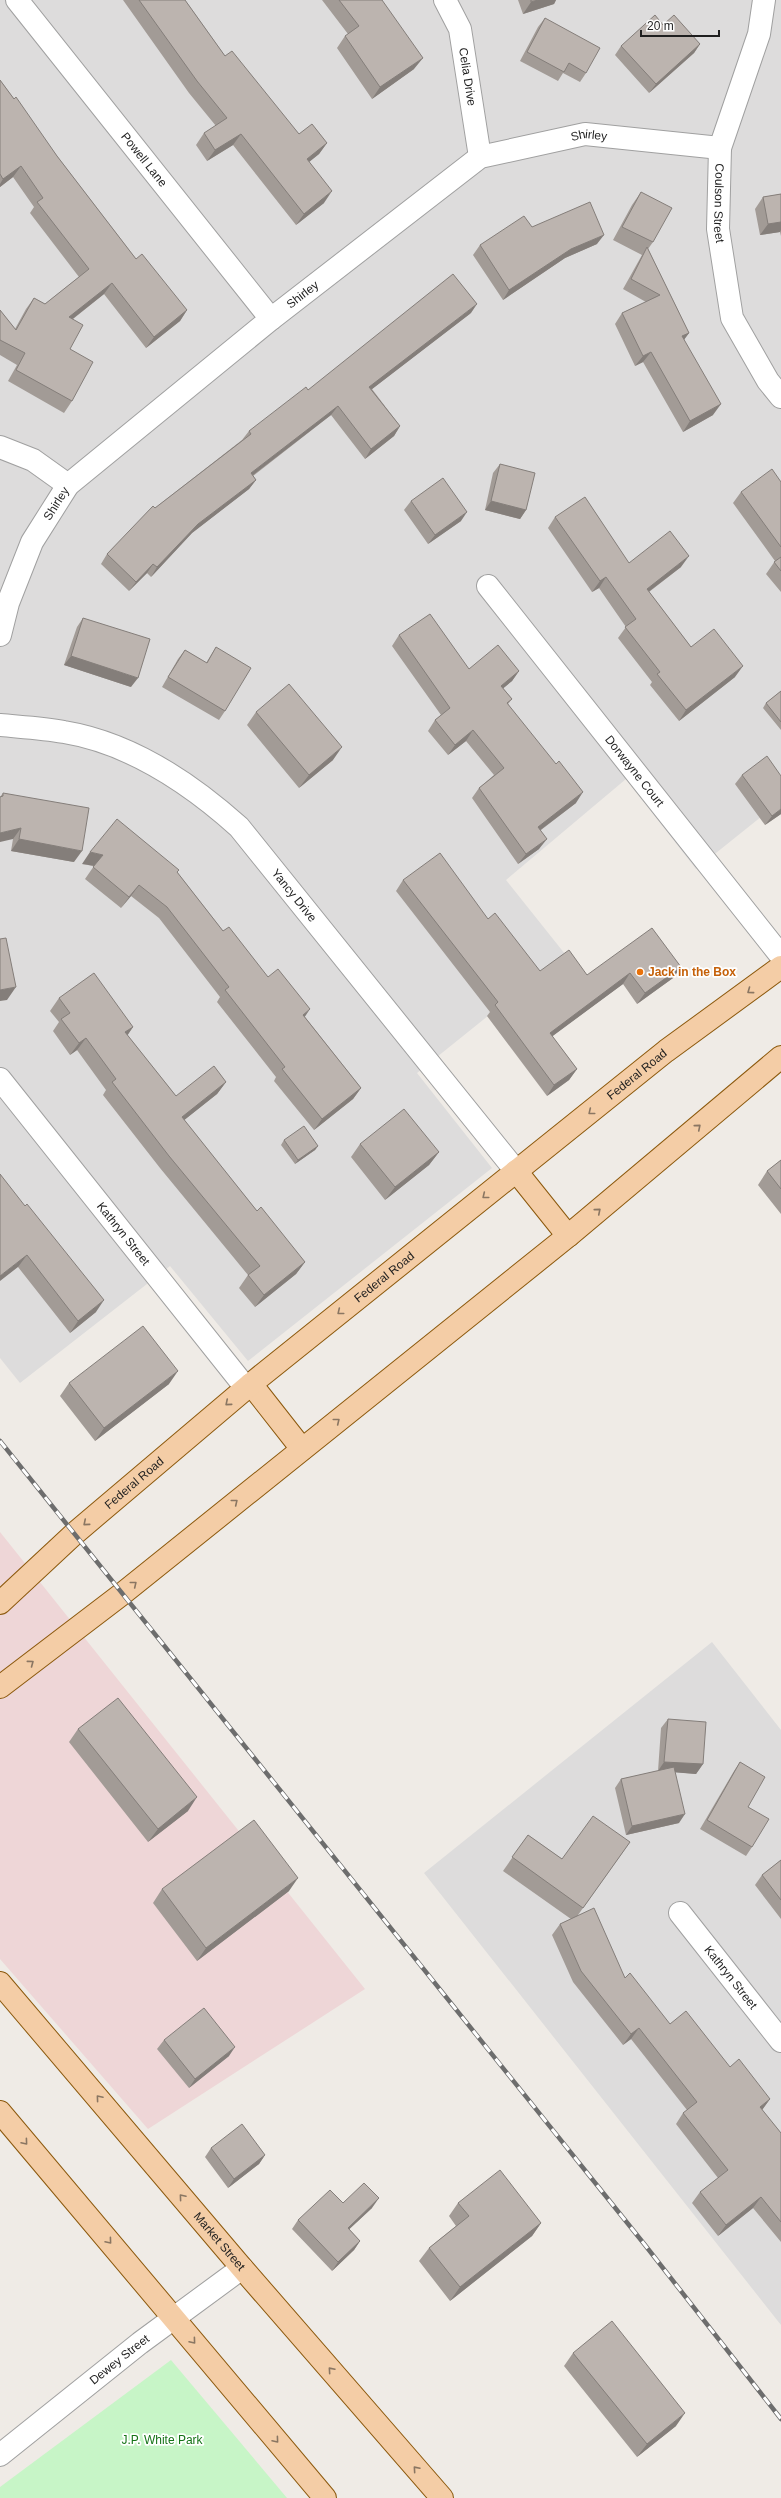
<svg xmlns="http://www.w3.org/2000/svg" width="781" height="2498" viewBox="0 0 781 2498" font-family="Helvetica,sans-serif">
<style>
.residential{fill:#dddcdc}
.commercial{fill:#eed6d7}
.park{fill:#c7f5c7}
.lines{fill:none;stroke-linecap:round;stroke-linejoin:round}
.minor-casing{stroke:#a0a0a0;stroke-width:24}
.major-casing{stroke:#8c590d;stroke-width:24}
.minor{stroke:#fff;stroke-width:22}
.major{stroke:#f4cda6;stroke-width:22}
.rail-casing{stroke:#6d6d6d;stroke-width:4.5}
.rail{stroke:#fff;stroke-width:3;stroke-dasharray:9;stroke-linecap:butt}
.wall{fill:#a29b96}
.shaded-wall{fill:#847e7a}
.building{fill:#bcb4af;stroke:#847e7a}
.oneway{stroke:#8a7662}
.food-dot{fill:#e8710a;stroke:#fff;stroke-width:1.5}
.labels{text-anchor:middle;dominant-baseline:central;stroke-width:3.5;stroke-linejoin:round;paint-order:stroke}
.street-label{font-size:12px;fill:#1f1f1f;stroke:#fff}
.food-label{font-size:12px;font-weight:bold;fill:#c56008;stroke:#fff;text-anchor:start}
.park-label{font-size:12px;fill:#157417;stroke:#fff}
</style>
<rect width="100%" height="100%" fill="#efebe6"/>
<path class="residential" d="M0,0H781V801L696,869L626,779L506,880L565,954L417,1073L492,1168L248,1361L170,1266L20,1383L0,1358Z
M712,1642L781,1730V2325L424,1873Z"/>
<path class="commercial" d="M0,1532L365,1989L148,2129L0,1959Z"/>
<path class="park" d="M171,2360L287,2498H0V2487Z"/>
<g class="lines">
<defs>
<g id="minor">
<path id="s1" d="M17,0L271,319"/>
<path id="s2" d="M445,0L460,29L480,157"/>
<path id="s3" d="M764,0L759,34L720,148L718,229L732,318L768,381L781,397"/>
<path d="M0,447L33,460L68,485"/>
<path id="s4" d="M488,586L781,956"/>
<path id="s5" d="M0,635L8,603L32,542L68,485L271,319L480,157L585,134L720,148"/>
<path id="s6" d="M0,725C21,727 43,728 64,732C131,743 190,783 239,827L516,1171"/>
<path id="s7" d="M0,1079L246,1388"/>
<path id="s8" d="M680,1913L781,2041"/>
<path id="s9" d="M0,2455L140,2343L242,2268"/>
</g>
<g id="major">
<path d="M516,1171L568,1236"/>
<path d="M251,1384L302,1449"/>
<path id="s10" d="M0,1603L74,1534L251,1384L666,1051L781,967"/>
<path d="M0,1687L122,1594L568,1236L781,1057"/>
<path id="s11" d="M0,1983L242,2268L442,2498"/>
<path d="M0,2112L325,2498"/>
</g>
</defs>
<use href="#minor" class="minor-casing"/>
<use href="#major" class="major-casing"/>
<use href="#minor" class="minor"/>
<use href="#major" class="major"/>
<defs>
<path id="rail" d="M0,1441L645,2245L781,2419"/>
</defs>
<use href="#rail" class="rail-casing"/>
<use href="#rail" class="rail"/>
</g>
<path class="wall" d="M123,0H185L225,56L299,134L327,143L319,154L309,162L324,203L296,225L233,145L207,161L196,145L204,133L216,126L189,93Z
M322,0H382L414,69L372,99L337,48L345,36L348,34Z
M518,0H556L554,4L523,14Z
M545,18L586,73L580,82L563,73L558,81L520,61L538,27Z
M663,25L700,44L694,53L649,93L615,55L621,46Z
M0,80L57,156L136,259L187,310L180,321L146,348L104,294L73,319L70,349L72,401L64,413L8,381L17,365L0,355V310L15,329L26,309L34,298L45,304L79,277L30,213L34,207L13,177L0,187Z
M641,192L653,242L648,249L689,333L684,339L713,415L683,432L643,362L635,366L615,324L622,313L646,302L623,289L642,255L613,240L632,205Z
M781,194V236L780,232L760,235L755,209L763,197Z
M532,227L597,244L565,258L503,300L473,255L480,245Z
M471,313L372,389L400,426L394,436L365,459L331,415L253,476L256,480L249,489L192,533L151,577L147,573L129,591L101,564L107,554L155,508L242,440L249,431L308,390Z
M500,464L526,510L520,519L485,510L493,473Z
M781,482V592L766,574L775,561L733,503L741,492Z
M411,501L461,521L428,544L404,510Z
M555,517L629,563L681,567L649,592L691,647L735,677L679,721L650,685L652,682L618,638L626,627L599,588L592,592L548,528Z
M83,618L131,687L64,665L77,627Z
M399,635L469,669L519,671L512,681L503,688L512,699L508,704L576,803L541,830L539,849L518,864L472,798L479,788L494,775L466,741L448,755L428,731L435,720L441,715L392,646Z
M216,647L225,711L219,720L162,687L178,659L185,650L206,663Z
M781,691V730L763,708L766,703Z
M256,712L333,760L299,788L247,725Z
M742,775L781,814L765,825L735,784Z
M3,793L74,862L11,851L13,839L0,797Z
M82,864L177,872L223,931L268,977L305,1017L361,1088L353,1099L314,1130L274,1081L276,1077L217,1002L220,997L159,918L131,896L121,908L85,879L94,866Z
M403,880L488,919L540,971L587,975L681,967L673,978L637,1004L623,984L552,1036L577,1069L569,1080L547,1096L487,1016L490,1012L396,891Z
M59,998L133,1027L127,1035L176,1096L226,1082L217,1094L184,1120L257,1211L305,1262L296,1274L255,1307L239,1288L248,1275L160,1168L103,1095L106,1090L77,1050L70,1055L53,1031L59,1022L50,1011Z
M284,1140L318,1146L315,1150L295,1164L281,1145Z
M360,1144L439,1152L429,1165L385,1200L351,1157Z
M781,1160V1214L758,1185L767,1171Z
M0,1174L96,1312L70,1333L18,1267Z
M69,1383L169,1384L95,1441L60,1396Z
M668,1719L703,1764L696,1774L675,1772L679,1823L626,1835L615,1788L621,1779L658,1771L661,1728Z
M78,1729L188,1811L148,1842L69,1742Z
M740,1762L748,1807L752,1847L746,1856L700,1829L734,1771Z
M528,1835L562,1859L630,1842L578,1915L625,1978L670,2024L730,2067L770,2099L762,2110L781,2133V2242L753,2208L718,2236L692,2203L700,2192L718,2178L676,2124L683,2113L687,2110L631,2039L623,2045L573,1982L552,1935L560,1924L571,1919L503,1871Z
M781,1860V1919L755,1885L762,1875Z
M162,1889L289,1891L197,1961L153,1903Z
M164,2040L229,2056L189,2088L157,2049Z
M211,2148L265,2155L259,2164L228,2188L205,2157Z
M343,2203L372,2208L349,2229L360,2241L354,2250L332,2271L292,2229L298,2220Z
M458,2203L541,2223L532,2236L450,2301L419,2261L429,2248L456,2226L449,2216Z
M573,2353L676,2426L637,2457L564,2366Z"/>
<path class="shaded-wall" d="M538,0H556L554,4L523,14L531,2Z
M700,44L694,53L649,93L656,84Z
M423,58L414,69L372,99L380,87Z
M241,134L233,145L207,161L215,150Z
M327,143L319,154L299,170L307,159Z
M21,166L13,177L0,187V184L3,179Z
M332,191L324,203L296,225L304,214Z
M781,222V230L780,232L760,235L768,224Z
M604,235L597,244L565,258L503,300L509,290L571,249Z
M112,283L104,294L61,328L69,317Z
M477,304L471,313L363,396L369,387Z
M187,310L180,321L146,348L154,337Z
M689,333L681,344L682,336Z
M651,352L643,362L635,366L643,356Z
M721,404L713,415L683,432L690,421Z
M338,406L331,415L244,482L251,473Z
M400,426L394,436L365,459L371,449Z
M256,480L249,489L192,533L151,577L157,567L198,524Z
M491,501L526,510L520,519L485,510Z
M467,512L461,521L428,544L435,535Z
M689,556L681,567L639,599L647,589Z
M153,564L147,573L129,591L136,582Z
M606,577L599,588L592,592L600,581Z
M71,656L138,678L131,687L64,665Z
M743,666L735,677L679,721L686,710Z
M519,671L512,681L494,696L501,686Z
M473,730L466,741L448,755L455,745Z
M342,747L333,760L299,788L309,775Z
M583,792L576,803L531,837L538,827Z
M781,809V814L765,825L772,816Z
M21,828L13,839L0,842V833Z
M19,839L82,851L74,862L11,851Z
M547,839L539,849L518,864L526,854Z
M90,852L103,855L95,866L82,864Z
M139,885L131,896L121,908L129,897Z
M681,967L673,978L637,1004L645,993Z
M630,973L623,984L542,1044L550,1033Z
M16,987L7,1000L0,1001V990Z
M310,1009L302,1021L303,1015Z
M133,1027L125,1039V1032Z
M86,1038L77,1050L70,1055L79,1043Z
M577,1069L569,1080L547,1096L554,1085Z
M226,1082L217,1094L173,1129L182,1117Z
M361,1088L353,1099L314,1130L322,1119Z
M318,1146L315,1150L295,1164L298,1160Z
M439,1152L429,1165L385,1200L395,1187Z
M27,1255L18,1267L0,1281V1276Z
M305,1262L296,1274L255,1307L264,1295Z
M104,1300L96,1312L70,1333L78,1321Z
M178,1371L169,1384L95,1441L104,1428Z
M664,1762L703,1764L696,1774L658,1771Z
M197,1797L188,1811L148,1842L158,1829Z
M685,1814L679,1823L626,1835L632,1826Z
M298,1878L289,1891L197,1961L206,1948Z
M639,2028L631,2039L623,2045L631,2034Z
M235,2047L229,2056L189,2088L195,2079Z
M770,2099L762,2110L760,2107Z
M265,2155L259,2164L228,2188L234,2179Z
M761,2197L753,2208L718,2236L726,2225Z
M379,2198L372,2208L341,2237L348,2228Z
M541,2223L532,2236L450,2301L460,2287Z
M360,2241L354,2250L332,2271L338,2262Z
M685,2413L676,2426L637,2457L647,2444Z"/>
<path class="building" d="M139,0H185L225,56L232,51L299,134L312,124L327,143L307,159L332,191L304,214L241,134L215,150L204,133L227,118L197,81Z
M339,0H382L423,58L380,87L345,36L359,26Z
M531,0H538L531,2Z
M655,15L663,25L674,15L700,44L656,84L621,46Z
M545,18L600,48L586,73L569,63L564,72L527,52Z
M0,80L14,99L16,97L57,156L136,259L142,254L187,310L154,337L112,283L69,317L83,325L70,349L93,362L72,401L16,370L25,353L0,340V310L16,330L34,298L45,304L89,269L37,202L43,198L21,166L3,179L0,174Z
M641,192L672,208L653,242L622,227Z
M781,194V222L768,224L763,197Z
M590,202L604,235L571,249L509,290L480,245L524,216L532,227Z
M647,247L689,333L682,336L721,404L690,421L651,352L643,356L622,313L660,295L631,279Z
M453,274L477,304L369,387L400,426L371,449L338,406L251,473L256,480L198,524L157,567L153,564L136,582L107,554L153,506L155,508L251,434L249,431L306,387L308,390Z
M500,464L535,473L526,510L491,501Z
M772,469L781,482V547L741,492Z
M443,478L467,512L435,535L411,501Z
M585,497L629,563L670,531L689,556L647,589L691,647L714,629L743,666L686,710L657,674L660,672L625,627L636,619L606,577L600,581L555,517Z
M781,557V571L774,562Z
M430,614L469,669L498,645L519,671L501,686L512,699L507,703L556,764L559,761L583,792L538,827L547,839L526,854L479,788L504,768L473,730L455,745L435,720L450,708L399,635Z
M83,618L150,639L138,678L71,656Z
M216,647L251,668L225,711L168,677L185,650L207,663Z
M289,684L342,747L309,775L256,712Z
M781,691V722L766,703Z
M767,756L781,776V809L772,816L742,775Z
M3,793L89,808L82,851L19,839L21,828L0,833V797L3,796Z
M117,819L179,870L177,872L223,931L229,927L268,977L278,969L310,1009L303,1015L361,1088L322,1119L282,1069L285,1067L225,990L229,987L167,907L139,885L129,897L93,867L103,855L90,852Z
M440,853L488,919L495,913L540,971L569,950L587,975L652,928L681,967L645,993L630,973L550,1033L577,1069L554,1085L495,1005L498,1002L403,880Z
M6,938L16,987L0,990V939Z
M94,973L133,1027L125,1032L176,1096L214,1066L226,1082L182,1117L257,1211L261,1207L305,1262L264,1295L248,1275L260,1266L169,1156L112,1082L116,1079L86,1038L79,1043L61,1019L70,1013L59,998Z
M404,1109L439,1152L395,1187L360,1144Z
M304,1126L318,1146L298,1160L284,1140Z
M781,1160V1189L767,1171Z
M0,1174L25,1206L27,1204L104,1300L78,1321L27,1255L0,1276Z
M143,1326L178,1371L104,1428L69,1383Z
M118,1698L197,1797L158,1829L78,1729Z
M668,1719L706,1722L703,1764L664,1762Z
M740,1762L765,1777L748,1807L769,1819L752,1847L707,1820Z
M674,1767L685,1814L632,1826L621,1779Z
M593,1816L630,1842L583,1908L512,1857L528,1835L562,1859Z
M254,1820L298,1878L206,1948L162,1889Z
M781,1860V1900L762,1875Z
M594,1908L625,1978L630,1973L670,2024L686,2011L730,2067L739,2059L770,2099L760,2107L781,2133V2222L761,2197L726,2225L700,2192L728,2170L683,2113L697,2102L639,2028L631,2034L581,1971L560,1924Z
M204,2008L235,2047L195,2079L164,2040Z
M242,2124L265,2155L234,2179L211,2148Z
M500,2170L541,2223L460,2287L429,2248L469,2216L458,2203Z
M364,2183L379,2198L348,2228L360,2241L338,2262L298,2220L330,2190L343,2203Z
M612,2321L685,2413L647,2444L573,2353Z"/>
<defs><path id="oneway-chevron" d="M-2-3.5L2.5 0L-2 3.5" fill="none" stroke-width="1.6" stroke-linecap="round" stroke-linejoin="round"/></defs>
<g class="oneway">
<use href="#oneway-chevron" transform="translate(750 991) rotate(144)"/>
<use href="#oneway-chevron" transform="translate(591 1112) rotate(141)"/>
<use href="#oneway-chevron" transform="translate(698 1127) rotate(-40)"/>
<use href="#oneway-chevron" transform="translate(485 1196) rotate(141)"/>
<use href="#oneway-chevron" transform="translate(598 1211) rotate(-40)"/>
<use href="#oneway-chevron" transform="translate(340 1312) rotate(141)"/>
<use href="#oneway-chevron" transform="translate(228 1403) rotate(140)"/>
<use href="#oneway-chevron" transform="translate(337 1421) rotate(-39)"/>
<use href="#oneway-chevron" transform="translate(235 1502) rotate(-39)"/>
<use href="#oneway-chevron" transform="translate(86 1523) rotate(140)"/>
<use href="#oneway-chevron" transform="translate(134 1584) rotate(-39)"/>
<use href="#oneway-chevron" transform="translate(31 1663) rotate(-37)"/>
<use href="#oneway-chevron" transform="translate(99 2098) rotate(-130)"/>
<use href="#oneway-chevron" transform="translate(25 2142) rotate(50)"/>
<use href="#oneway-chevron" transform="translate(182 2197) rotate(-130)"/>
<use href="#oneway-chevron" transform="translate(109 2241) rotate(50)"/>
<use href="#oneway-chevron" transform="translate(193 2341) rotate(50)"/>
<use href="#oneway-chevron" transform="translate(331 2370) rotate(-131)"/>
<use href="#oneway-chevron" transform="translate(276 2440) rotate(50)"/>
<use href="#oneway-chevron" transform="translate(416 2469) rotate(-131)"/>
</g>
<circle class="food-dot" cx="640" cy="972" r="4"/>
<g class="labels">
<g class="street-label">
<text stroke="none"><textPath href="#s2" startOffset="81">Celia Drive</textPath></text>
<text stroke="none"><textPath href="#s5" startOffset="804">Shirley</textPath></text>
<text stroke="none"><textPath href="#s1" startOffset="204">Powell Lane</textPath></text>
<text stroke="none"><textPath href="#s3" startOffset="210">Coulson Street</textPath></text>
<text stroke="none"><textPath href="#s5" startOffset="468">Shirley</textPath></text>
<text stroke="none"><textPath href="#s5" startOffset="144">Shirley</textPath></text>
<text stroke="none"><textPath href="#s4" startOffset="236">Dorwayne Court</textPath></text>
<text stroke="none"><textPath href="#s6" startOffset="354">Yancy Drive</textPath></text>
<text stroke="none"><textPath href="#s10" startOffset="828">Federal Road</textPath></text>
<text stroke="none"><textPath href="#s7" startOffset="198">Kathryn Street</textPath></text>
<text stroke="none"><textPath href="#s10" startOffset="504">Federal Road</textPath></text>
<text stroke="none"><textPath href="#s10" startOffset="180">Federal Road</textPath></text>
<text stroke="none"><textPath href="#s8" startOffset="82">Kathryn Street</textPath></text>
<text stroke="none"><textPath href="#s11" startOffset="339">Market Street</textPath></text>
<text stroke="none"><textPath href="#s9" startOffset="153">Dewey Street</textPath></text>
</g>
<g class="food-label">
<text x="648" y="972">Jack in the Box</text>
</g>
<g class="park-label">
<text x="162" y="2440">J.P. White Park</text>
</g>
</g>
<path d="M641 30v6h78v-6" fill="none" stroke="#1f1f1f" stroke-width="2"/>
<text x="647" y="30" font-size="12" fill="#1f1f1f" stroke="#ffffff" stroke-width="3" paint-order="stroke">20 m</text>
</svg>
